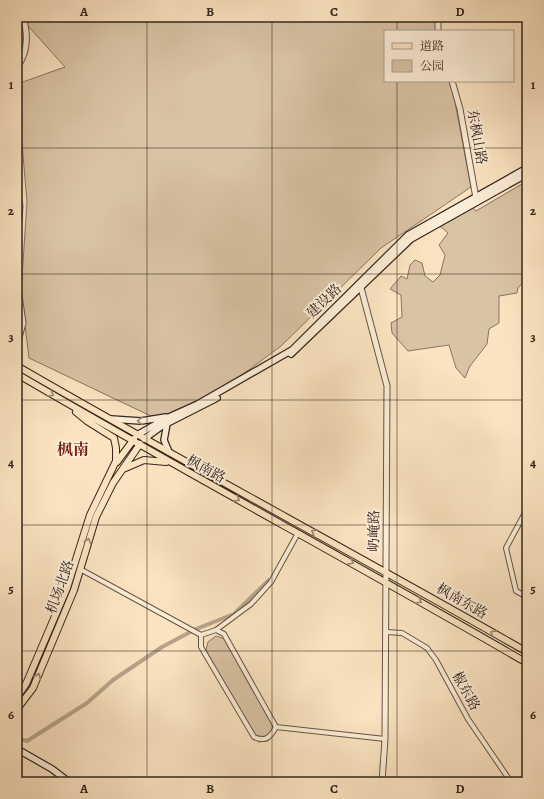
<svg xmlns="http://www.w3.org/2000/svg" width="544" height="799" viewBox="0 0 544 799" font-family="Alegreya,'Noto Serif SC',serif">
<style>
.green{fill:#d9c3a5;stroke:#877461}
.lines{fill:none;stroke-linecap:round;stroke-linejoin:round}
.canal{stroke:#b8a389;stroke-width:4}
.minor-casing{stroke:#665546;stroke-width:6}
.tertiary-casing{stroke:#665546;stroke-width:7}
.secondary-casing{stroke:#35261d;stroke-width:8}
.primary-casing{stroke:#35261d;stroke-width:8}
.minor{stroke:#fcedd7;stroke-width:4}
.tertiary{stroke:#fcedd7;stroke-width:5}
.secondary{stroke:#fcedd7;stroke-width:5.5}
.primary{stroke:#fbe3c1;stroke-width:6}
.oneway{stroke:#98846f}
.oneway2{stroke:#988a7a}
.grid{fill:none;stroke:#35261d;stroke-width:1;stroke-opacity:0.55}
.labels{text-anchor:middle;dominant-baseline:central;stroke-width:4;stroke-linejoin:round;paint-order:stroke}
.street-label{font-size:14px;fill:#35261d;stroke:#fcedd7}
.quarter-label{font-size:16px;font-weight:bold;fill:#7a1f14;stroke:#fcedd7}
.neatline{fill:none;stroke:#35261d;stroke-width:1.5}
.grid-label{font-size:13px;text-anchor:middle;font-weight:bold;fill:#35261d}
</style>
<rect width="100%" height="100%" fill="#fbe3c1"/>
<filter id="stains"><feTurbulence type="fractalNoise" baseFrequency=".005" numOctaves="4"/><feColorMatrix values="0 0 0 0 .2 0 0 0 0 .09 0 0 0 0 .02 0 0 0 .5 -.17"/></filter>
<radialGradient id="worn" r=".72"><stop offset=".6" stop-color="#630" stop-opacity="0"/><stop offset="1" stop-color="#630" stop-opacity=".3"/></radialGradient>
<path class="green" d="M20,17H438L441,31H385V81H451L471,187L381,248L281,346L212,397L157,419L29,358L21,293L27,202L17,84L65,67Z
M527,181V277L518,288L517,293L499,296V323L489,329L487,344L470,366L465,378L456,368L449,345L408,351L392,333L391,323L402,317L401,295L390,289L401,276L407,279L410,265L415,260L422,263L425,276L433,282L440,275L445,255L439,245L448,233L440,226L472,207L476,211Z
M216,636L225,639L227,642L274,728V733L268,741L258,742L255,739L206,650L208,642Z"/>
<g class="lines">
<path class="canal" d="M17,738L27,741L87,703L113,680L162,647L196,629L234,614L269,580"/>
<defs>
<path id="minor" d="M527,509L506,548L516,591L527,597
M80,569L201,635V647L254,737C265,742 270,738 276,727L385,739
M216,630L251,604L271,582L298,533
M386,632L402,633L427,648L436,660L468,719L511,782
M201,635L216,630L224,634L276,727"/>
<path id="tertiary" d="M438,17V31
M17,67C28,53 28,34 23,17
M452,81L460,109L476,198
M17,189L20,206L17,244
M17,281L23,323L17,345
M360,284L387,386L385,739L382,782"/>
<path id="secondary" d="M291,354L411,239L527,174
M111,419L141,421L166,417
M167,424L164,440L169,452
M137,435L167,418L198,404L292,350L408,235L527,168
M144,439L162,426L217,398
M17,749L52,769L69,782"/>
<path id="primary" d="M17,366C186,464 358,555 527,652
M17,374C186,473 358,565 527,663
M117,462L134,439
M123,469L144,460L166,462
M17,697L26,684L67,588L90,515L116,461V448L114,438L87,421L76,412
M17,709L33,688L74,590L96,517L113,483L140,444"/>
</defs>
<use href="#minor" class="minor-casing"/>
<use href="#tertiary" class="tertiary-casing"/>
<use href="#secondary" class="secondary-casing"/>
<use href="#primary" class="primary-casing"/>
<use href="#minor" class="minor"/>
<use href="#tertiary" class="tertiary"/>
<use href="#secondary" class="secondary"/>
<use href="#primary" class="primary"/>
</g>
<defs><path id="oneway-chevron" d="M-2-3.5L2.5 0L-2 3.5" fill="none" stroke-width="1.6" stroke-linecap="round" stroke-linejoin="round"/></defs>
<g class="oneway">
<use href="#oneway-chevron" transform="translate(51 394) rotate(30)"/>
<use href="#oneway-chevron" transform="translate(237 499) rotate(29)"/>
<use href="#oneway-chevron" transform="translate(314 532) rotate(-151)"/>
<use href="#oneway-chevron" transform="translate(88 541) rotate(-73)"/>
<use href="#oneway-chevron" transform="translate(351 562) rotate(29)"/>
<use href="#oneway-chevron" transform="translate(419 601) rotate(30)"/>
<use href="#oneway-chevron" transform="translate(493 633) rotate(-150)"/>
<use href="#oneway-chevron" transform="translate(38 676) rotate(-67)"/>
</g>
<use class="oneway2" href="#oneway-chevron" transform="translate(140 421) rotate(178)"/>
<path class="grid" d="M147,17V782M272,17V782M397,17V31M397,81V782M17,148H527M17,274H527M17,400H527M17,525H527M17,651H527"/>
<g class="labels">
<g class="street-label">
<text transform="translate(477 137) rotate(80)">东枫山路</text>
<text transform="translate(324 301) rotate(-44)">建设路</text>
<text transform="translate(206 469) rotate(29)">枫南路</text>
<text transform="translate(374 531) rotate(-89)">屷崦路</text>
<text transform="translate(60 587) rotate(-70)">机场北路</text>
<text transform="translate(462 601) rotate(30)">枫南东路</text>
<text transform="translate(466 691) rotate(61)">椒东路</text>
</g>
<g class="quarter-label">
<text x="73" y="450">枫南</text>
</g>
</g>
<rect width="544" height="799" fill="none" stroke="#fbe3c1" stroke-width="44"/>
<rect x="384" y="30" width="130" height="52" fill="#fcedd7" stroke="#ac9d8d"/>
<rect x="392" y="43" width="20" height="6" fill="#fbe3c1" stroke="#ac9d8d"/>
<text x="420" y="50" font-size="12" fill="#35261d">道路</text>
<rect x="392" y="60" width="20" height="12" fill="#d9c3a5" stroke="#ac9d8d"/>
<text x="420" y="70" font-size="12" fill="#35261d">公园</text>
<rect x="22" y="22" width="500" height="755" class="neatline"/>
<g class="grid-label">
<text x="84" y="16">A</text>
<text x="210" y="16">B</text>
<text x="334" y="16">C</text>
<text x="460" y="16">D</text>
<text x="11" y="89">1</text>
<text x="533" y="89">1</text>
<text x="11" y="215">2</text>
<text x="533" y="215">2</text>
<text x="11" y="341">3</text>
<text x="533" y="341">3</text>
<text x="11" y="467">4</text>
<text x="533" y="467">4</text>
<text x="11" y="593">5</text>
<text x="533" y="593">5</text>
<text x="11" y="719">6</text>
<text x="533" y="719">6</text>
<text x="84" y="793">A</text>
<text x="210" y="793">B</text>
<text x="334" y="793">C</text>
<text x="460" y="793">D</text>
</g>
<rect width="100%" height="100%" filter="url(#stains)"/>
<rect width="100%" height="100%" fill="url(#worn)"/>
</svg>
